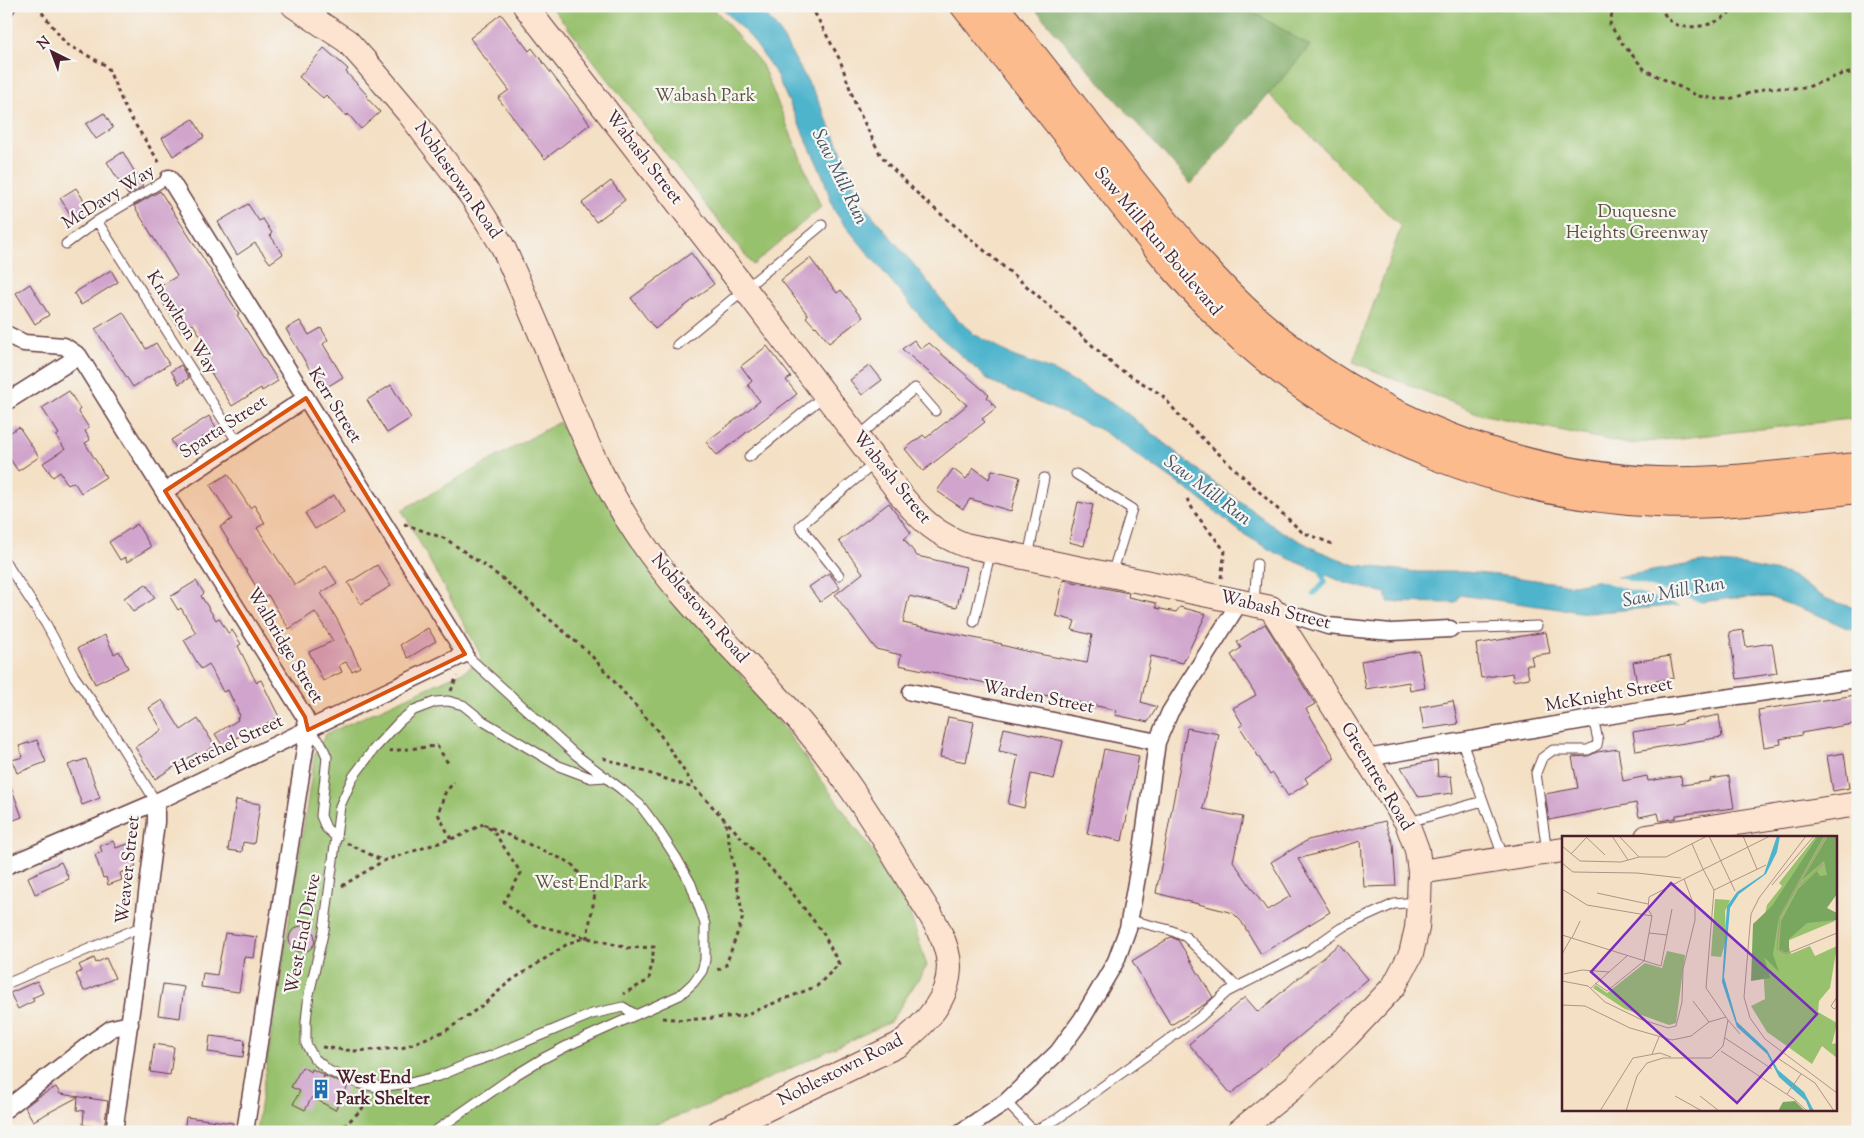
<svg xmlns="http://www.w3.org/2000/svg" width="1864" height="1138" viewBox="0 0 1864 1138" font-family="'Sorts Mill Goudy',serif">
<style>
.green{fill:#98c16d;stroke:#71704c}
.forest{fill:#7aa760;stroke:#626346}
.water{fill:#4db4cc;stroke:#4c6a7c}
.pier{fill:#f4e0c5}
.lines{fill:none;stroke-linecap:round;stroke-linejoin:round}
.stream{stroke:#4db4cc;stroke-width:5}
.building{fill:#d0a4cc}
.lane-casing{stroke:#643c42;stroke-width:11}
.street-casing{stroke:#643c42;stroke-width:19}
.secondary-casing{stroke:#643c42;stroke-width:26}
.highway-casing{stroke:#643c42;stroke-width:30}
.path{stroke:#643c42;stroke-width:3;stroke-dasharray:4 4;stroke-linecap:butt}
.lane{stroke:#fff;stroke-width:9}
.street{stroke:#fff;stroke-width:16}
.secondary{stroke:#fde4d1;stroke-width:24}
.highway{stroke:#fbbb8c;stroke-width:28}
.marked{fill:#d8530f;fill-opacity:0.2;stroke:#d8530f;stroke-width:4;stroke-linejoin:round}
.labels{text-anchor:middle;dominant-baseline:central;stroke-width:4.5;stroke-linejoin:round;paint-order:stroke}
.park-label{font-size:18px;fill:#61503f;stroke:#f6f6f2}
.street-label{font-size:18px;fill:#4a1f2b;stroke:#f6f6f2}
.poi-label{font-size:18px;font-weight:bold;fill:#4a1f2b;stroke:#f6f6f2;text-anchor:start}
.water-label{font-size:19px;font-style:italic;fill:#4b5363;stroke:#f6f6f2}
.inset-road{fill:none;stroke:#b09387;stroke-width:1}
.view{fill:#7b2cbf;fill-opacity:0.15;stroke:#7b2cbf;stroke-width:2.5}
.inset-edge{fill:none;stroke:#4a1f2b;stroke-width:2.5}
</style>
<rect width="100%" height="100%" fill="#f6f6f2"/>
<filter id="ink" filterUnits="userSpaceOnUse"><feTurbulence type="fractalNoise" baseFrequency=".02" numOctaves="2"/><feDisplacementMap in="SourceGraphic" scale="10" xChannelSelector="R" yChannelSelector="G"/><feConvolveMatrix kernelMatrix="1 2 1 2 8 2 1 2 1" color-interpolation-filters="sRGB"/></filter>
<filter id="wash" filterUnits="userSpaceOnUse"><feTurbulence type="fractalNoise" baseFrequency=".0096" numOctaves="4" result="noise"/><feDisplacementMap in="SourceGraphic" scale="20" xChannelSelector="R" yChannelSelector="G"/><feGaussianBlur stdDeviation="1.12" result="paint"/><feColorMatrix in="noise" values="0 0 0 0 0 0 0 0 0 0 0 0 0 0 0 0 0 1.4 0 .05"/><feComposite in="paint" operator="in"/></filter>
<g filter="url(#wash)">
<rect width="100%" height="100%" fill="#f4e0c5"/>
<path class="green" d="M551,6H710L720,15L762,65L821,207L753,265Z
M1181,6H1858V418L1628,444L1480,414L1353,362L1401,227Z
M559,422L629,538L784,728L904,895L927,966L890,1022L722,1100L634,1132H256L315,753L326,734L467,670L482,657L402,510Z"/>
<path class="forest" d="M1032,6H1243L1310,46L1191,184Z"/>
<path class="water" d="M720,6H758L777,28L815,94L839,146L861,202L920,272L954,316L974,334L1015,357L1054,371L1120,408L1209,479L1279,530L1319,551L1355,565L1417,572H1465L1497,575L1573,585L1703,562L1743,565L1788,574L1828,600L1858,609V630L1847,628L1816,614L1769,597L1733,598L1670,606L1587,613L1460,595L1456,603L1388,602L1386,593L1345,583L1274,552L1242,533L1195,495L1101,430L990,381L931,329L843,223L834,210L823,176L775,72L752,39Z"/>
<path class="pier" d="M1612,576L1647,586L1706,604L1686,607L1594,579Z"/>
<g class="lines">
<path class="stream" d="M1313,594L1325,582L1320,568"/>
</g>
<g id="blocks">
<path class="building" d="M501,14L529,51L532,48L590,124L545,159L498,98L509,90L470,38Z
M324,48L348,69L346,72L368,96L366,97L380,112L361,129L348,114L346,116L326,95L323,98L299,77Z
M104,113L113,128L96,139L86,124Z
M193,119L204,137L173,156L162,138Z
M123,152L143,186L128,195L107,162Z
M611,181L625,200L596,222L582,203Z
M76,188L90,210L74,220L60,198Z
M160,191L239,314L237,315L278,381L262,391L261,388L232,406L203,360L212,354L193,324L181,332L155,290L177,276L134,206Z
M248,204L259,221L263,219L272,233L270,235L283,254L270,263L255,243L237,255L218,222Z
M691,253L714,284L655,329L631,298Z
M810,258L837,293L841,290L863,317L829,343L816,326L815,327L806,317L808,315L781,280Z
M111,270L118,282L81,305L74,293Z
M30,284L49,315L35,324L16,293Z
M123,312L146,349L156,343L169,364L133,387L95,329Z
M300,321L309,335L321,328L328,340L323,344L343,377L322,390L286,329Z
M914,340L921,349L929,343L989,395L987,397L996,408L982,419L985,422L923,471L905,449L923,435L926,438L967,405L902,349Z
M767,346L791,377L786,380L797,394L717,455L706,442L760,401L748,385L752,381L741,366Z
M181,365L189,378L179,384L171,371Z
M870,365L882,380L862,395L850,380Z
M391,385L411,418L387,433L367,400Z
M69,391L80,409L78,411L89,428L85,431L90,440L85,443L106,477L81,493L74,482L68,485L60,472L53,477L43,463L65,449L56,436L59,434L42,408Z
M209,416L217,429L199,440L200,443L181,456L171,440Z
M19,427L39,457L18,471L6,453V435Z
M974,468L989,479L992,470L1020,477L1011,511L970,499L963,509L937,491L953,469L966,479Z
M228,474L250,508L254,505L265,523L257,528L295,585L326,566L337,583L321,593L338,621L360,667L352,671L346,662L339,665L342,672L323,681L309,652L333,641L315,612L289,629L268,595L263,598L220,527L232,519L210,485Z
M334,495L344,512L315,529L305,513Z
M1078,502L1093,505L1084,546L1069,542Z
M889,503L911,533L904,539L917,556L966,567L957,607L909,596L903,623L1002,644L1001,645L1038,654L1087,663L1092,635L1072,630L1075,621L1056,616L1063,580L1129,593L1128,597L1156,603V608L1176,612L1180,607L1206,614L1183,663L1151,656L1141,702L1157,707L1148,722L1115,715L1116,710L899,665L901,655L876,649L835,595L863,573L839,541Z
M137,524L151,547L127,562L125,557L120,560L109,542Z
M377,565L391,586L361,604L348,583Z
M829,573L840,588L820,602L809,587Z
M196,581L204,593L201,596L216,620L219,618L228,633L232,630L241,644L238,646L256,682L261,680L279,717L238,737L223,746L215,734L238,720L237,718L240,716L228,690L223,692L209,664L201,669L184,640L196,633L181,608L178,610L170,597Z
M146,584L155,598L133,612L124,598Z
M1265,624L1315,704L1306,709L1335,758L1305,778L1308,783L1288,796L1273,773L1270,775L1240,727L1243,725L1233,708L1256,695L1231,655L1241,648L1237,642Z
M428,628L436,641L408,658L400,645Z
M1743,630L1746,647L1772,643L1777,673L1737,679L1729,632Z
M1546,632L1550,653L1531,656L1533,665H1526L1529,678L1513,681L1512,673L1481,678L1476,644Z
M105,635L114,654L119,651L128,668L95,684L78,648Z
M1419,651L1425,688L1410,691L1409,682L1366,689L1361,661Z
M1670,656L1674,678L1637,684L1633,662Z
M1856,695L1858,723L1801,733L1802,735L1780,739L1781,744L1764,747L1758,710Z
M162,700L181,730L198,719L215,746L198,756L196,753L155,779L135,747L162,730L149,708Z
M1453,701L1458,724L1424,729L1420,707Z
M1719,715L1722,737L1636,751L1633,732L1682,724V722Z
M948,717L974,722L966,762L940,757Z
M1004,728L1063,741L1054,779L1031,774L1024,808L1008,804L1018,755L999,751Z
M1187,728L1219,734L1203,809L1243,817L1233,861L1267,910L1291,896L1271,862L1308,840L1385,821L1393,844L1396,886L1364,887L1361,841L1298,859L1330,912L1261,954L1241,921L1233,913L1156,893Z
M37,740L46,762L17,773L12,760L23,757L19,746Z
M1104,749L1139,756L1122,841L1087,834Z
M1618,749L1623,781L1647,776L1648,781L1681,776L1682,785L1711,781L1710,779L1729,776L1734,808L1676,815V818L1660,821L1658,813L1639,817L1636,803L1549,820L1545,794L1578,788L1572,757L1588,756L1597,752Z
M1844,753L1849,788L1833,791L1827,756Z
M86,759L100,798L82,805L68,765Z
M1437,760L1438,777L1451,776L1453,793L1419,797L1401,767Z
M6,778H8L22,817L6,823Z
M236,800L260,804L254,844L243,842L242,852L228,850Z
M113,841L116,848L128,844L136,867L120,873L122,880L108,885L106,877L103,878L95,855L102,852L100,846Z
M61,862L69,879L35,894L28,877Z
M289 939a13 13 0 1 1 26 0a13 13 0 1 1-26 0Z
M225,933L257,937L254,958L244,957L239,992L201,987L203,973L217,975Z
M1171,937L1178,940L1213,997L1205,1004L1171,1025L1132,961Z
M1339,944L1368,979L1231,1094L1189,1044L1245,997L1258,1012Z
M94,958L96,963L106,958L115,978L84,991L76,974L82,971L79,965Z
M37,981L43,993L32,998L34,1001L18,1009L10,993Z
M163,984L184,987L180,1018L158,1015Z
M210,1036L245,1040L243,1057L208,1052Z
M154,1044L174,1047L170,1075L150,1072Z
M302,1067L311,1072L312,1069L324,1075L323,1078L325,1076L348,1086L335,1110L312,1097L305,1110L293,1104L300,1091L291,1087Z
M56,1087L60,1094L108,1101L104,1128L83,1125L84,1111L77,1110L78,1097L33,1121L25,1107L38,1097Z
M186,1117L233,1123V1132H184Z"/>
</g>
</g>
<g filter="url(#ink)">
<use href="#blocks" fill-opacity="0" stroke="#643c42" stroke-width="1"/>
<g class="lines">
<defs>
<path id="lane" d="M97,221L238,443
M66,244L97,221L169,178
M677,345L822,225
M858,437L915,388L935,411
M749,457L825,395
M1076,474L1132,509L1112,574
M1028,557L1044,478
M6,563L46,624L74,676L105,720L156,802
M839,575L800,526L876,462
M1254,603L1257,564
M974,622L991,550
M1450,629L1537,626
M308,730L321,743L327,757L321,816L326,828L337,838
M1462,742L1504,859
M606,777L591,778L559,766L483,721L463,705L448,701L435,702L414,710L400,721L374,749L353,777L340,806L324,930L309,994L306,1021V1044L314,1058L329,1071L357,1083L378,1087L410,1083L439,1076L470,1063L491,1056L592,1014L623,1007L636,1015
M1409,822L1483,801
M1547,852L1536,773L1542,758L1553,750H1588L1597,745L1598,740L1593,718
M1130,920L1170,930L1186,937L1237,987
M6,984L143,926
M1006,1102L1031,1128L1038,1129L1057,1119L1200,1017L1227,992L1308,951L1341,928L1394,904L1417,902
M434,1132L514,1076L542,1059L567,1046L680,995L693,983L702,971L705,960V924L691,884L677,859L655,825L640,805L621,789L576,755L465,654"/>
<path id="street" d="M6,8L7,6
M6,334L24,343L64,346L79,356L305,717L308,730L245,1132
M6,402L79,356
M165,491L306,398
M1271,608L1328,626L1391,632L1450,629
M911,692L1157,742
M1367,758L1647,709L1858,679
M6,866L156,802L465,654L169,178
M6,1109L95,1040L112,1028L130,1024
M114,1132L143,926L156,822V802
M961,1132L1006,1102L1058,1052L1082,1019L1116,961L1128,928L1143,843L1157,742L1170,712L1241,600"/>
<path id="secondary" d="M294,6L347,41L365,61L408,112L472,197L503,247C519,283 535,320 550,356C576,419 600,480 638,536C679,599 735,649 785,705C835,759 874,821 911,884C926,908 948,937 949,966C949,1000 925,1024 900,1044L719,1132
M525,6L745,289L904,499C923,522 937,534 965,545L1271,608L1407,823L1417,850L1420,872L1419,902L1417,928L1411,954L1394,986L1347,1036L1295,1086L1238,1132
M1647,837L1858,804
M1420,872L1563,850"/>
<path id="highway" d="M965,6C1012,65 1058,123 1105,182C1148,236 1190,291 1242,338C1355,439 1505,495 1656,503C1723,507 1791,496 1858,489
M994,6C1039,63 1083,119 1128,176C1169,227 1209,279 1258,322C1368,418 1512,475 1658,481C1724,483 1792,473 1858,467"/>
</defs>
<use href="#lane" class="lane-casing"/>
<use href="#street" class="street-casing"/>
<use href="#secondary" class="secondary-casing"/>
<use href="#highway" class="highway-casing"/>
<path class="path" d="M37,6L66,44L107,66L126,110L161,165
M811,6L840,60L856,106L880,154L888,164L923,199L1036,294L1116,367L1162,395L1184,421L1302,532L1335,545
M1613,6L1610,25L1622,43L1645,70L1698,96L1717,99H1729L1767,88H1805L1842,74L1858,72
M1660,6C1663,12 1668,22 1675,24C1689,30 1712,26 1724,17C1729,14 1732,10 1736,6
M1187,499L1195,513L1225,551L1221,578
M404,524L446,539L502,578L590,654L657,730L696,789
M451,691L457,676
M389,751L437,746L448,763
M603,758L696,789L725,820L743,917L726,965L714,972
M488,827L494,832L521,873L504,902L532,924L628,948L654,947L649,980L623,994
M451,839L438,814L445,793L454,782
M347,843L383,861
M342,886L383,861L460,836L483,824
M662,1018L684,1020L742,1016L817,986L839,964L823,933L787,886L725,820
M322,1047L355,1051L402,1048L447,1030L483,1005L509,982L569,943L587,937L595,894L571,863L483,824
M338,1132L361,1110L370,1098"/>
<use href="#lane" class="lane"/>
<use href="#street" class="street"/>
<use href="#secondary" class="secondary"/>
<use href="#highway" class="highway"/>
</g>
</g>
<path class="marked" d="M306,398L465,654L308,730L305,717L165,491Z"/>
<defs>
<symbol id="building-bare" viewBox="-9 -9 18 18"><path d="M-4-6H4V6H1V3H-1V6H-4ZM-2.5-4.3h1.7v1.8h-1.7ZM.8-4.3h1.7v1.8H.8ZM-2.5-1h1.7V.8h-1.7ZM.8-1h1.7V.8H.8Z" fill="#1f6fb2" stroke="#f6f6f2" stroke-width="2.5" paint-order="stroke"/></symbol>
</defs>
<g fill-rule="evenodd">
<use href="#building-bare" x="307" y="1075" width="28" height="28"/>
</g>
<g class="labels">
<g class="park-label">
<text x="705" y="97">Wabash Park</text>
<text x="1637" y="213">Duquesne<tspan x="1637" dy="21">Heights Greenway</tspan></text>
<text x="591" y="884">West End Park</text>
</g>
<g class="street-label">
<text transform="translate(643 158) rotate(52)">Wabash Street</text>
<text transform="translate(457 181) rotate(55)">Noblestown Road</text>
<text transform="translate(109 198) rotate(-32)">McDavy Way</text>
<text transform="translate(1157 242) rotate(50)">Saw Mill Run Boulevard</text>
<text transform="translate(181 323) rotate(58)">Knowlton Way</text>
<text transform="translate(334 406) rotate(58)">Kerr Street</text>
<text transform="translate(224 428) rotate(-33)">Sparta Street</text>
<text transform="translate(891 478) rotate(51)">Wabash Street</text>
<text transform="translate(699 609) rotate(49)">Noblestown Road</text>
<text transform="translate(1275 611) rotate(14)">Wabash Street</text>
<text transform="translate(284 646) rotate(59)">Walbridge Street</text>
<text transform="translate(1609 696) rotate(-10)">McKnight Street</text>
<text transform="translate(1038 698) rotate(11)">Warden Street</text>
<text transform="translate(229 746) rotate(-25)">Herschel Street</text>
<text transform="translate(1376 777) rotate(59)">Greentree Road</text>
<text transform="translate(129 870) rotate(-84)">Weaver Street</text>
<text transform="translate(304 934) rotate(-79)">West End Drive</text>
<text transform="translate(841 1071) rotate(-27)">Noblestown Road</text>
</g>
<g class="poi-label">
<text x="336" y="1079">West End<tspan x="336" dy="21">Park Shelter</tspan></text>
</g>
<g class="water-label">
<text transform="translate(839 177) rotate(64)">Saw Mill Run</text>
<text transform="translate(1207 491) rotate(37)">Saw Mill Run</text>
<text transform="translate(1674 593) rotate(-10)">Saw Mill Run</text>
</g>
</g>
<g transform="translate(1562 836)">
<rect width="275" height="275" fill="#f4e0c5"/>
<path d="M254,0H275L262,68L273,85L225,105L229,118L248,110L253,120L275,110L268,152L257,165L256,176L275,187L270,208L275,207V222L260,210L250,228L205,196L189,170L203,163L199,96L205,69L220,50L217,47ZM153,63L168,64L163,75L164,105L159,121L149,120ZM105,115L123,119L114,187L107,189L63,173L31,152L34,149L45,157L83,127L100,132Z" fill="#98c16d"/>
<path d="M256,0H262L217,81L211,118L217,136L202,121L208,142L189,145L191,88L210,70ZM266,0H275V58L265,72L275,77V84L245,87L227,103V115L224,117L217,113L219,85L236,53L255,35L258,40L265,39L262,25L240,44ZM233,265L243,275H216L221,266Z" fill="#7aa760"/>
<path d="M215,0H218L215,16L204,38L177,58L168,72L162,141L175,186L205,214L216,234L242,256L252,275H248L244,265L217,241L205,218L175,191L160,146L165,70L175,56L202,38Z" fill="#4db4cc"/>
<path class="inset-road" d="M23,0L43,19M50,0L66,24M57,0L77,21M147,0L173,55M181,0L195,33M244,0L197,62L189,78L182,161L188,182L203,203L275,257M264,0L218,81L215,113L224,118L275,97M130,8L141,33M0,10L18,25L59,26L77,21H104L145,0M9,18L25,1M0,27L11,36L75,37L119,42M210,49L252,0M238,49L261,28M0,53L25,69L90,80M152,54L204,29M35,57L86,68M87,97L105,99M0,99L99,130L110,73M10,102L18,85M0,118L9,102M2,138L20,134L47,136M0,145L26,150L43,166L78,183L106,192L114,190L120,166L121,133L133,84V72L122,43L208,0M33,147L45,155L82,125L90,80L86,73L87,61L122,43M29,152L65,120M275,161L269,170L272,173L275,171M131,165L147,186M0,169L23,170L68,192L110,204L129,200L147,186L164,181M166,184L178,198M163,202L210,233M159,215L232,263L245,275M90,218L97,201M217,223L253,247L272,275M225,258L239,238M113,260L140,275M138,260L157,275M38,275L71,222L98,217L109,221M64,275L75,240L85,227L101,222H149L161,210L166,184L144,152L152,54L141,33"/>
<path class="view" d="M109,47L255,178L175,267L29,136Z"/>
<rect width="275" height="275" class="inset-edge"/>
</g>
<rect width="1864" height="1138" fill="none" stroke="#f6f6f2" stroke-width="25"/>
<g transform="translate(52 52) rotate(318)" stroke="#f6f6f2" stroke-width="4" paint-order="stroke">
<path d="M0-4L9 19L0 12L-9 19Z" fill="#4a1f2b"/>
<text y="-8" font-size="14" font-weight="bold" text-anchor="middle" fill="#4a1f2b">N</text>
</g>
</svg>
